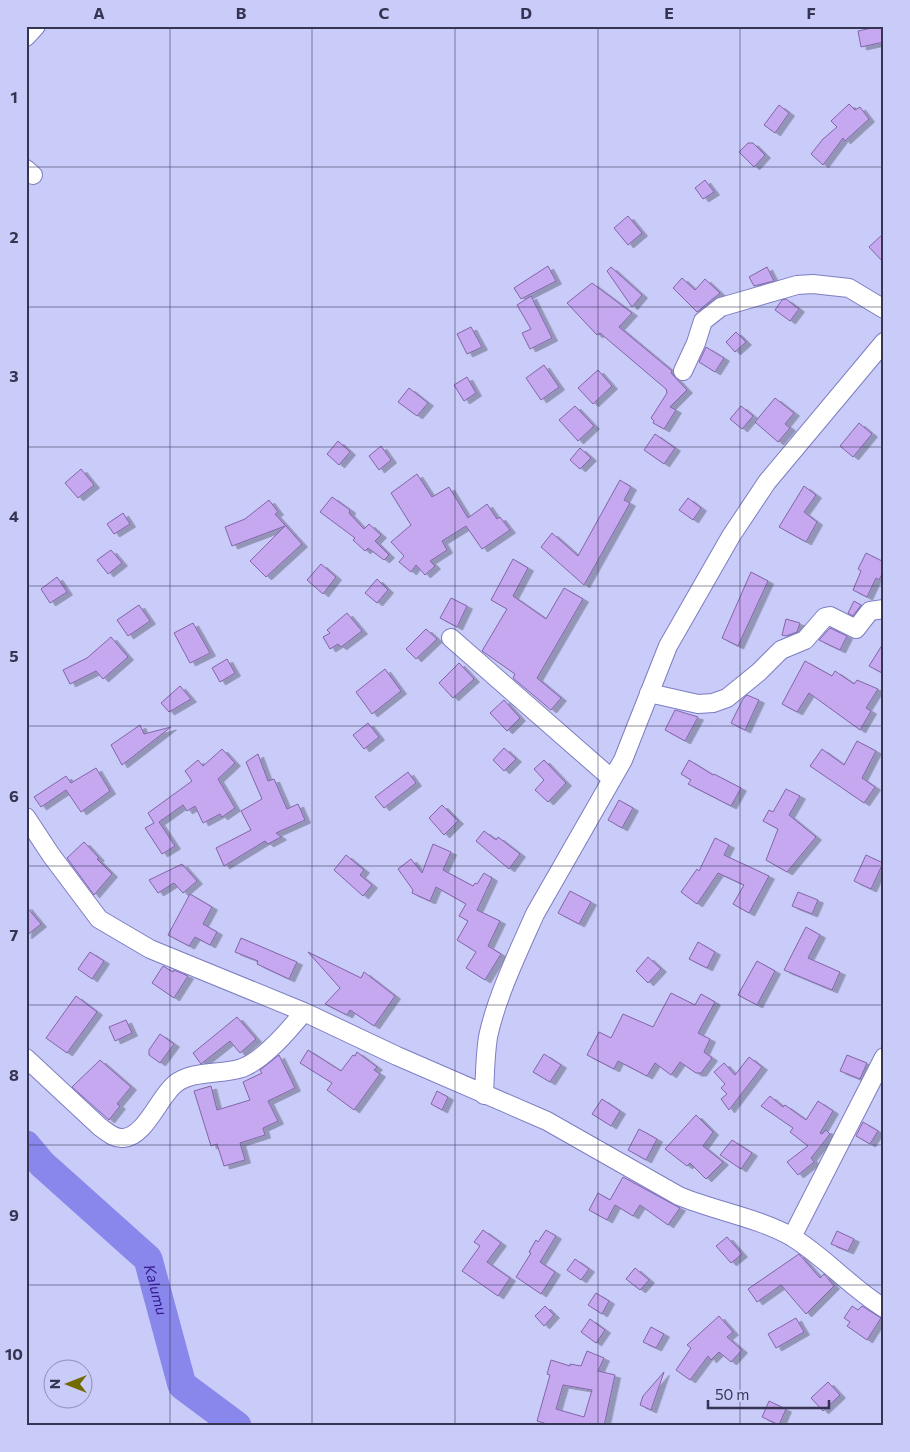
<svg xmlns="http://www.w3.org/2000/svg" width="910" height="1452" viewBox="0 0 910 1452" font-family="Commissioner,sans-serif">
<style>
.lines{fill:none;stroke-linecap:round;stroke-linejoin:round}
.river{stroke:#8986ec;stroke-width:29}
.building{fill:#c6a8f0;stroke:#8265a8;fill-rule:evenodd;filter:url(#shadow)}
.street-casing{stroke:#7d7dc3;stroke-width:20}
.street{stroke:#fff;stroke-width:18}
.grid{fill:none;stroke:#353553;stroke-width:1;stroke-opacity:0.55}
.labels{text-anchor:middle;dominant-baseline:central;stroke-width:4;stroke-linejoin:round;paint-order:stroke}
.water-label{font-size:15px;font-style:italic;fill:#361991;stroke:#c9cbf8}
.neatline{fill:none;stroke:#353553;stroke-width:2}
.grid-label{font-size:16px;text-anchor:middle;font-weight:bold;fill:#353553}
</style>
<defs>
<filter id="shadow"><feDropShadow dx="5.5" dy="3" stdDeviation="0" flood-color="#0004"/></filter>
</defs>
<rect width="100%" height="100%" fill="#c9cbf8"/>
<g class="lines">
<path class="river" id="s1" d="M26,1145L42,1164L148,1259L182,1385L237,1426"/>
</g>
<path class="building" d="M881,26L884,42L861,47L858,31Z
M849,104L855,110L860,107L869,119L845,141L843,138L823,165L811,154L823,139L837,127L831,121Z
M779,105L789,113L775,133L764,125Z
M748,143H753L765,155L754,167L739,152Z
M705,180L714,192L703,199L695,188Z
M628,216L642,233L628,245L614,228Z
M884,233V263L869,247Z
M548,266L556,281L521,299L514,288Z
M611,267L642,295L632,307L607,271Z
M767,267L774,281L754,286L749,277Z
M682,278L695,290L705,279L720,293L697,312L673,288Z
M592,283L632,313L619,327L672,371L671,373L687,390L670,407L676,410L664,429L653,423L654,421L651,418L667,393L666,389L600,333L597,335L567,303Z
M531,296L552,338L530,349L522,333L531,329L517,305Z
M786,299L799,309L790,321L775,310L782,300Z
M471,327L482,347L467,354L457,334Z
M736,332L746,342L735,352L726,342Z
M706,347L724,358L715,372L699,362Z
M544,365L559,387L541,400L526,378Z
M598,370L612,386L593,404L578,388Z
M467,377L476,393L464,401L454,385Z
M409,388L428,403L417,416L398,402Z
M775,398L794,413L785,424L790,428L778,442L755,422Z
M575,406L594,426L578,441L559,420Z
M741,406L753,416L742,429L730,419Z
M859,423L872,434L853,457L840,446Z
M655,434L675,448L664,464L644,450Z
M338,441L350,452L339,465L327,454Z
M381,446L391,460L379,470L369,456Z
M580,448L591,458L580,469L570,460Z
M81,469L94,485L78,498L65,483Z
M417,474L432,497L449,487L468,518L487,504L497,519L500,517L510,530L482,549L466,526L442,541L447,550L430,561L435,566L425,575L416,565L411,572L399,562L404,556L391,542L411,525L391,493Z
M620,480L631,487L624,500L630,503L584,585L541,547L552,533L578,556Z
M804,486L816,495L804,512L817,522L806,542L779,527Z
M332,497L350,510L349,513L364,529L369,524L381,535L375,541L389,555L384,560L368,548L365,551L353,540L355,538L320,512Z
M688,498L701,508L693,520L679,510Z
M269,500L278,512L275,514L302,544L266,577L250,561L285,526L232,546L225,527L245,519Z
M123,513L130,524L114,534L107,524Z
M111,550L122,563L108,574L97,560Z
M866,553L884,562V570L879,580L876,578L867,597L853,590L861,571L858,569Z
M513,559L528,568L513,596L546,619L564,588L583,599L537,678L561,698L551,710L513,678L515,674L482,651L507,609L491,600Z
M321,564L336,577L323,594L307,580Z
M751,572L768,581L738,646L722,638Z
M57,577L67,592L50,603L41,589Z
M377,579L388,590L377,603L365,593Z
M451,598L467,606L457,627L440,618Z
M854,601L861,605L853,616L848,613Z
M139,605L150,621L128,636L117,620Z
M347,613L362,631L341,647L338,644L330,649L323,637L330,633L327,630Z
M786,619L800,623L797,632L786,636L782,635Z
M193,623L210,653L190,663L174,633Z
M830,628L847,636L840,650L819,640Z
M426,629L437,639L416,659L406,649Z
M111,637L128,657L103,679L96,671L70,684L63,670L87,658Z
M884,642V674L869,666Z
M227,659L235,673L220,682L212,668Z
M805,661L832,676L835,671L854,684L857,680L878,689L866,708L871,711L860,730L809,693L797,712L782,704Z
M459,663L474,679L453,698L439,683Z
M385,669L401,691L372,714L356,692Z
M180,686L191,699L169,712L161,703Z
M747,695L759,700L745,730L731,723L743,699Z
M504,700L520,718L507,731L490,713Z
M675,710L698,717L685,741L665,730Z
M368,723L379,737L364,749L353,735Z
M140,725L144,734L171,727L122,765L111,745Z
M857,741L876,751L862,778L875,787L864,803L810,766L822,749L844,765Z
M504,748L516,759L504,771L493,760Z
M222,749L235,763L218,779L235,808L222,817L220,814L203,823L195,806L187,811L183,805L159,822L175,846L162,854L145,828L154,823L148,813L192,781L185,771L198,760L203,766Z
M258,754L268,781L274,779L287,809L298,804L305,820L276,833L281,837L268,844L265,841L224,866L216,848L251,830L241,811L262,799L246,762Z
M544,760L566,783L548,802L535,790L544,780L534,769Z
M689,760L713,775L714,774L741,788L731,806L688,784L691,780L681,774Z
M96,768L110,791L81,812L66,790L41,807L34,797L66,776L71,783Z
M408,772L416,783L384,808L375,797Z
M786,789L800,796L789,815L816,837L787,872L766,860L778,829L763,821L769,810L773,812Z
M619,800L633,808L622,828L608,820Z
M442,805L458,821L444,835L429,818Z
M484,831L496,840L498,837L520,854L509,869L476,841Z
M715,838L729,845L724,855L769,876L749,913L733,904L744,885L718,873L697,904L681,892L697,869L699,871Z
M84,842L99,858L97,859L112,874L94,895L67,858Z
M433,844L451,852L443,870L473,886L475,883L477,884L484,873L492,878L477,910L500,921L488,946L501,954L485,980L466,968L476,952L457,940L468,921L459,916L466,904L436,887L430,901L412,893L413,890L398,869L411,859L422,873Z
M346,855L364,870L360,875L372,885L363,896L334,870Z
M866,855L883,863L871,889L854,881Z
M182,864L197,881L183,893L174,883L158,893L149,880Z
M570,891L591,902L579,924L558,913Z
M798,892L818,900L812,914L792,906Z
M190,894L212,907L203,924L217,932L210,945L195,937L189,946L168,935Z
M26,906L41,924L26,936Z
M806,927L820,935L808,958L840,972L832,990L784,970Z
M241,938L297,962L289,979L257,964L258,961L235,952Z
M698,942L715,952L707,968L689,959Z
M90,952L104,961L92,979L78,969Z
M308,952L361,978L364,972L395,996L374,1026L350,1010L347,1015L325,1004L340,988Z
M648,957L661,969L648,983L636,971Z
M757,961L775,971L757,1005L738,995Z
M163,966L173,972L174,970L188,976L174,998L152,983Z
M671,993L695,1005L701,994L715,1002L698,1033L710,1039L704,1052L712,1058L701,1073H696L680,1062L671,1075L655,1063L647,1076L618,1061L614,1069L587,1055L599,1032L611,1038L623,1014L653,1027Z
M76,996L97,1012L67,1053L46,1038Z
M237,1017L256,1039L240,1053L230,1041L201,1064L193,1053Z
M126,1020L132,1033L115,1041L109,1027Z
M160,1034L174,1044L160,1063L149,1055V1050Z
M308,1050L341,1071L353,1055L355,1056L357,1052L377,1067L374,1070L380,1074L354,1110L327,1090L332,1083L300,1063Z
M544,1054L561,1065L550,1082L533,1072Z
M279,1055L295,1088L268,1101L278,1121L263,1128L265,1135L240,1143L245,1160L224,1166L217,1144L211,1146L194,1091L211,1086L217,1110L250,1100L243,1082L262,1073L260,1070Z
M847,1055L867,1063L860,1079L840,1071Z
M749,1057L762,1067L729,1110L721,1099L727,1094L721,1088L725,1084L714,1072L724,1063L735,1075Z
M100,1060L131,1087L117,1104L120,1106L109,1120L72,1087Z
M437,1091L448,1097L442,1110L431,1104Z
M770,1096L783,1107L785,1105L806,1120L818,1101L833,1111L820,1133L822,1134L826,1130L830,1134L811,1158L814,1162L798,1175L787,1162L808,1146L790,1132L793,1128L761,1106Z
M602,1099L620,1111L611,1126L592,1114Z
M696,1115L713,1132L703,1146L723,1162L706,1179L690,1163L687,1166L665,1149Z
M863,1122L878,1131L870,1144L856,1136Z
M639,1129L657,1139L646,1160L628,1150Z
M732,1140L752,1153L741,1169L720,1155Z
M623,1177L680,1208L668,1225L640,1205L633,1216L615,1205L607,1220L589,1210L598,1193L610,1200Z
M483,1230L501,1243L487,1262L510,1278L498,1296L462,1271L480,1246L474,1242Z
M546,1230L556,1236L540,1262L555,1272L541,1294L516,1277L531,1253L529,1252L536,1240L538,1242Z
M837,1231L854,1239L848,1251L831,1244Z
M727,1237L742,1254L731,1263L716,1246Z
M799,1254L820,1278L824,1274L834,1286L806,1314L781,1285L757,1302L748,1289Z
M575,1259L589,1269L581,1280L567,1270Z
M635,1268L649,1280L640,1290L626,1279Z
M596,1293L609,1301L602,1314L588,1305Z
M545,1306L554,1315L544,1326L535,1316Z
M852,1306L858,1310L862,1306L881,1318L867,1340L847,1326L850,1322L844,1318Z
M719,1316L733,1332L727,1337L742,1350L731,1362L719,1352L711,1360L708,1356L690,1380L676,1370L691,1348L687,1345Z
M796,1318L804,1332L776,1348L768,1334Z
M590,1319L605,1330L596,1343L581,1332Z
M651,1327L664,1334L656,1348L643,1342Z
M587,1351L604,1358L598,1371L615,1375L604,1426H554L537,1421L550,1375L547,1374L551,1360L570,1366V1364L581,1366ZM563,1385L592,1390L584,1417L556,1409Z
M664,1372L651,1410L640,1405L643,1396Z
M828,1382L840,1395L823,1411L811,1398Z
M769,1401L786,1409L779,1425L762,1417Z"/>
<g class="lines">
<defs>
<path id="street" d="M26,37L36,26
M26,169L33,175
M683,371L696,343L703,321L721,307L797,285L813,284L849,288L884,309
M451,638L612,779
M649,693L698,704L713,703L727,698L759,672L781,650L805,640L825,617L830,616L856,629L870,611L884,609
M26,817L51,855L99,919L150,949L304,1012L397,1056L547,1121L679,1196C715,1211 759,1218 792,1237C825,1257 851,1288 884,1308
M26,1058L100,1127C106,1131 114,1139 123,1138C145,1137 159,1097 175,1084C193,1070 221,1075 242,1068C265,1059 289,1030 304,1012
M484,1095C485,1075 485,1056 488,1037C496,998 519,950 535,914L623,760L668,646L731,536L767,482L884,342
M792,1237L884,1057"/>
</defs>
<use href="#street" class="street-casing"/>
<use href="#street" class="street"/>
</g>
<path class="grid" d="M170,26V1426M312,26V1426M455,26V1426M598,26V1426M740,26V1426M26,167H884M26,307H884M26,447H884M26,586H884M26,726H884M26,866H884M26,1005H884M26,1145H884M26,1285H884"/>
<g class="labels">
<g class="water-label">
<text stroke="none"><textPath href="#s1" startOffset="199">Kalumu</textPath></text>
</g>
</g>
<rect width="910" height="1452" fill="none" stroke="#c9cbf8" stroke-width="55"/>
<g transform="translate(68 1384) rotate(270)"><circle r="24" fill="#c9cbf8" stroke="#8e8fb6"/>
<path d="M0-4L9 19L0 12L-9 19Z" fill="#746a02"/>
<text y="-8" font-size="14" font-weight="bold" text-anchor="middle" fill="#353553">N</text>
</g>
<path d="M708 1400v8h121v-8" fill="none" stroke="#353553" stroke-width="2.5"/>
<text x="715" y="1400" font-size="15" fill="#353553" stroke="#c9cbf8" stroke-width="4" paint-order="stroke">50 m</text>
<rect x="28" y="28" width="854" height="1396" class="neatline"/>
<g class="grid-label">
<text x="99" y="19">A</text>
<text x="241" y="19">B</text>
<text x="384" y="19">C</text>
<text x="526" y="19">D</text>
<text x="669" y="19">E</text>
<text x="811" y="19">F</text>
<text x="14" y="103">1</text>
<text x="14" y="243">2</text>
<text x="14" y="382">3</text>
<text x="14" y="522">4</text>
<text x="14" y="662">5</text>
<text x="14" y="802">6</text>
<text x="14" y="941">7</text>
<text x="14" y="1081">8</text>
<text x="14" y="1221">9</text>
<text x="14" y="1360">10</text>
</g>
</svg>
